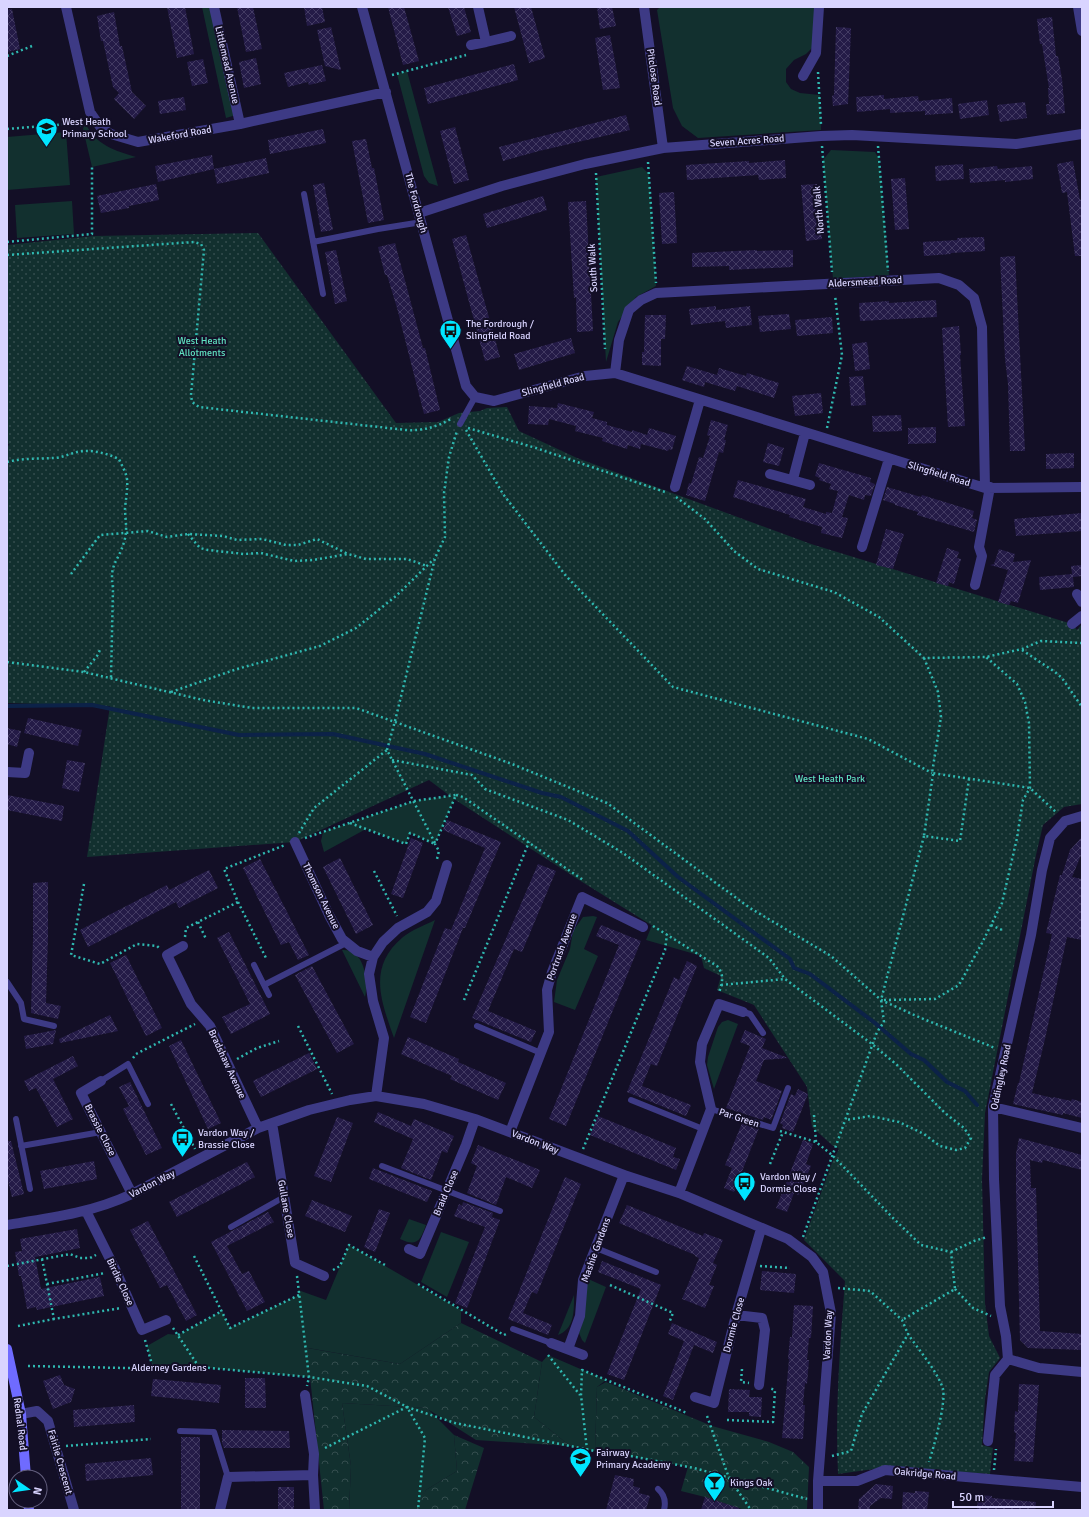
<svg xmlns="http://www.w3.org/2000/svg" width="1089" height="1517" viewBox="0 0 1089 1517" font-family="Signika,sans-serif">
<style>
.grass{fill:#12302f}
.forest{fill:url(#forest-crowns)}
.park{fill:url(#park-dots)}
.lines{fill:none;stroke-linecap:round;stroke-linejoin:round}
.stream{stroke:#0c2248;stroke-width:4}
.building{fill:url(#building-cross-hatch)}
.path{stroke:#2fb8b0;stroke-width:2.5;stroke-dasharray:2 3;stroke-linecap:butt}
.lane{stroke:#3d3a85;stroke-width:6}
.street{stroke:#3d3a85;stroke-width:10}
.secondary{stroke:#6f6bff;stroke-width:10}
.labels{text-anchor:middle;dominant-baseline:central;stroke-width:4;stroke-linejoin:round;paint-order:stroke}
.street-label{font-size:10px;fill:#d9d4ff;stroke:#130f26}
.poi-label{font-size:10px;fill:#d9d4ff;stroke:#130f26;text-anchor:start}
.park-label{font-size:10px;fill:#5fe0c0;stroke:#130f26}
</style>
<defs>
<pattern id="forest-crowns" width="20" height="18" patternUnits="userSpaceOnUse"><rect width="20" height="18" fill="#12302f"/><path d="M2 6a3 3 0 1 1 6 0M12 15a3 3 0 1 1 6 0" fill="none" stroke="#344d4e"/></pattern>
<pattern id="park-dots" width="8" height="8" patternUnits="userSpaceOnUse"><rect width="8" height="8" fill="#12302f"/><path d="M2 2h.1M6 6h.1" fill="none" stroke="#344d4e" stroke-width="1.8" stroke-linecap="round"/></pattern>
<pattern id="building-cross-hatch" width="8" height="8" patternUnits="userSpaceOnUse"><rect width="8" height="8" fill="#241b47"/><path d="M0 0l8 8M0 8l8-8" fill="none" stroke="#433b63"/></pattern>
</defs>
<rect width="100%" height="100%" fill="#130f26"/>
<path class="grass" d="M202,7H210L236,115L226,118Z
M660,7H816L814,46L806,54L794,60L786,69V82L791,89L800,93L820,95L821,130L698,138L682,126L673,108L657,10Z
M407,71L438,186L429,183L424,176L397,74Z
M85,123C97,146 114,150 136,157L92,167L83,129Z
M66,132L70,185L7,190V137Z
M831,150L875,152L879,159L889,275L833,279L823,160Z
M642,167L649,174L656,286L636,297L618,322L606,362L596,177Z
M72,201L74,234L17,238L15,205Z
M456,795L435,844L410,833L406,844L366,829L324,852L321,841L323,832L414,801Z
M593,916L597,917L584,949L598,956L575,1010L554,1002L557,980L570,949L573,931L583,917Z
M435,920L394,1038C381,1001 367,967 403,937C412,930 425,925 435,920Z
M652,925L705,957L646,940Z
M342,950C364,948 369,980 365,997Z
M728,1020L738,1024L714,1089L707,1065L708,1057L718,1027L722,1022Z
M409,1219L426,1225C420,1241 417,1247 400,1239Z
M441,1232L469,1242L447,1297L421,1282Z
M349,1245L461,1310V1323L400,1364L308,1348L310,1375L309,1377L199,1367L153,1368L147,1346L168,1334L178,1335L222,1311L230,1328L299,1295L298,1290L326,1300Z
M586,1278L606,1287L585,1343L582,1340L579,1333L584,1317Z
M574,1295C574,1310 575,1329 558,1335Z
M548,1355L606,1380L597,1387L595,1451L570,1446L534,1417L542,1362Z
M342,1403L427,1408L454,1435L457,1471L426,1490L419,1510H349L351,1466Z"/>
<path class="forest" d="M461,1323L542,1362L534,1417L570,1446L476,1440L426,1408L342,1403L351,1466L349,1510H324L307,1348L400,1364Z
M606,1382L712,1426L769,1442L793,1452L809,1467L807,1509L745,1510L705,1497L681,1491L688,1467L625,1455L595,1451L597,1387Z
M454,1435L484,1448L465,1510H416L426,1490L457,1471Z"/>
<path class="park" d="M258,233L396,423L438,422L459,413L480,411L487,408L507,407L519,431L577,458L811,544L1072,624L1077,630L1082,624V804L1064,807L1043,825L1036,855L985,1113L982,1179L985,1303L989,1336L1000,1358L989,1372L985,1399L982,1445L993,1448L990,1474L888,1467L838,1474C835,1409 840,1345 845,1281L804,1240L833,1160L839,1149L835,1146H833L812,1127L807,1087L754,1005L717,990L721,976L704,968L701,956L579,880L454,799L429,780L295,842L87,857L110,706L7,703V446L10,445L7,443V245L94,236Z"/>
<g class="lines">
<path class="stream" d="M7,706L92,705L239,735L333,734L425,754L542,793L561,797L628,831L678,877L790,959L794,968L810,974L875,1023L911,1054L924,1060L947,1082L965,1091L977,1105"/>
</g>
<path class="building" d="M167,7H185L194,54L177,58Z
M237,7H253L262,49L246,52Z
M304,7H322L325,22L307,26Z
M388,7H404L419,61L403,65Z
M448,7H464L471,32L457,36Z
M514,7H531L545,58L529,63Z
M597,7H612L616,26L600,29Z
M12,9L20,49L7,52V10Z
M114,12L120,46H122L132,92L146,106L134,119L114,99L119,93L113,87L103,41H101L97,16Z
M1052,17L1056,56H1058L1062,79L1065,113L1047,115L1046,104H1049L1048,88H1049L1042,44H1040L1037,19Z
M331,27L341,70L325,66L317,30Z
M836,27L851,28L848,104L833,106L832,96L834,95Z
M610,35L620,88L603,90L595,38Z
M256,58L261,84L244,88L239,62Z
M203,59L208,83L192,86L187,62Z
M514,64L518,80L428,104L424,88Z
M322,65L326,81L309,85L308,82L288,87L284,73Z
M884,95V99L918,96L919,101L952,98L953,113L925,115V111L890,113V109L857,112L856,97Z
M184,97L186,110L160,114L158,101Z
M987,100L989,115L960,119L958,104Z
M1025,102L1027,118L1000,122L997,105Z
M626,115L630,130L539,151L503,161L499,147Z
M455,127L469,180L454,184L440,131Z
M323,129L326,143L270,154L268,140Z
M366,139L372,168H374L384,220L368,223L352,141Z
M212,155L214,169L158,182L155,166Z
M266,158L269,173L217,184L214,169Z
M785,160L786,178L759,180L758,175L687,180L686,165L749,161V163Z
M1073,161L1080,200L1082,199V256H1075L1067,192L1062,193L1057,164Z
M963,164L964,179L936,181L935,166Z
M997,166L998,169L1032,166L1033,179L1005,182V180L970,183L969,169Z
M905,178L909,229L895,230L891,179Z
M324,183L333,230L321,232L313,185Z
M156,184L159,200L129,206V208L101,213L97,196Z
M817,184L822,239L806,241L801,185Z
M674,192L677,243L662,244L659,193Z
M543,196L547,210L487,228L483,214Z
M586,201L593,331L577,332L576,297L574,298L568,202Z
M466,235L500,357L485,361L452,239Z
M984,237L985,251L951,253V254L924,256L923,242L957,240V238Z
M395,243L423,348H425L440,410L424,414L397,308L387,275H385L378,247Z
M336,250L347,301L335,304L325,252Z
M757,250V251L793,250V267L729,270V266L692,267V253Z
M1015,256L1025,451H1010L1008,384L1005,359L1000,257Z
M936,300L937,317L860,321L859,303L889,301V303Z
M716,306V310L750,306L752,325L726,328L725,321L691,325L689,309Z
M789,314L791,329L760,332L758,316Z
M645,315H666L665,339H661V366L642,365V352H644Z
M832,317L833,333L797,336L795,320Z
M959,326L961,355H960L965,426L948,427L942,328Z
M571,338L575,353L519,370L514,354Z
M867,342L870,369L855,371L852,344Z
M687,366L717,375L719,368L746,376L747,373L779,383L774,398L737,386L735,391L705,382L704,387L682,380Z
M863,376L866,405L851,406L849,377Z
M821,393L823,413L795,416L792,396Z
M558,403L594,412L592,418L607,422V425L632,432V430L647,435L649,428L676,436L672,450L669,449L668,451L641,444L640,449L628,445L627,449L602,441L603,438L575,431L576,426L549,419L548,425L528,424L529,406L557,408Z
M901,415L902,431L873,432L872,416Z
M711,420L728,425L724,440H726L723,453L719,452L705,501L686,495L689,483L691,484L699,457L703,458L710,436L707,435Z
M936,427V443L908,444V428Z
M768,443L784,448L779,466L763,462Z
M1074,453V468L1046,469V454Z
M819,463L871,478L870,482L875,484L871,496L865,495L864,500L849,495L842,517L848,518L842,538L821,533L822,527L789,517L790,515L733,497L738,480L806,499L803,507L826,514V512L832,513L838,491L829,489L831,484L819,480L820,478L815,476Z
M887,487L921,497L922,495L974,511L972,518L977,520L974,532L917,515L918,512L895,505V504L883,500Z
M1082,513V531L1016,536L1014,519Z
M886,529L904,534L893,569L876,565Z
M947,548L959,552L957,558L961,559L954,584L949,582L948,586L936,583Z
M999,549L1015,554L1013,562L1031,560L1018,603L1011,601L1009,605L998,602L1008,570L990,565L994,564Z
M1082,565V576L1073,577L1074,587L1040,590L1039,577L1072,574L1071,566Z
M28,718L82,730L78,746L24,733Z
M7,728L21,731L17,747L7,744Z
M67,760L85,763L79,792L62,788Z
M7,795L64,806L62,821L7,810Z
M447,820L501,842L465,928H463L426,1023L410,1017L445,928L451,930L485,848L443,830Z
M1082,837V853L1072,877L1082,879V940L1067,937L1045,1039L1032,1093L1053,1098V1097L1071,1101L1072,1099L1082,1102V1118L1063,1113V1115L1013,1104L1018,1083H1019L1052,934L1046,933L1060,875H1062L1070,850Z
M411,838L423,843L403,898L391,894Z
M340,858L373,925L356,934L323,867Z
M260,859L309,955L298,960L289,942L281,945L243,868Z
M538,864L556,871L522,952L514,949L488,1011L536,1031L531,1042L472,1018Z
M209,870L218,888L179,908L176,902L88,947L80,930L167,885L169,890Z
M48,882V937L46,1003L61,1006L58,1019L31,1013L33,939V883Z
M601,925L641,941L566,1126L549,1119L619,945L596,936Z
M229,932L270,1014L231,1034L222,1017L250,1004L217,938Z
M126,955L162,1028L146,1036L110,963Z
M687,961L697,966L657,1066L651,1064L642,1086L691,1105L686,1116L627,1092L674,977L679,980Z
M312,966L354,1044L337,1053L295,975Z
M110,1015L118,1031L60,1043L59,1039Z
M56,1030L53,1044L26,1049L24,1036Z
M745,1030L766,1039L762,1048L788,1058L764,1060L756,1081L782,1091L771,1120L764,1117L763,1120L726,1108L750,1046L740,1042Z
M408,1037L459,1059L458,1062L506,1083L498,1100L450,1079L452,1076L401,1054Z
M181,1040L221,1123L208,1129L169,1046Z
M309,1053L317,1069L261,1097L253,1081Z
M73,1056L78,1066L53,1079L73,1119L57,1127L36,1088L29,1091L24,1081Z
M130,1082L162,1148L146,1155L123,1109L129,1106L119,1087Z
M798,1089L808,1094L793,1132L782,1128L783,1125L780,1123L791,1094L795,1096Z
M378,1112L411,1126L414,1119L454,1136L447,1153L442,1151L431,1180L401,1168L413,1139L374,1122Z
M598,1116L676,1148L673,1157L680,1159L676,1170L590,1135Z
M337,1117L353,1123L331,1182L314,1176Z
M742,1123L759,1128L734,1192L724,1188L732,1168L725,1165Z
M1019,1138L1082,1155V1170L1043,1160L1042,1163L1030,1160L1031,1188H1036L1040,1331L1082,1334V1350L1028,1348L1020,1340L1016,1189V1154Z
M803,1140L813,1144L806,1164L811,1166L799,1195L794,1193L787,1212L776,1208Z
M7,1141H11L24,1194L12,1197L7,1177Z
M478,1145L540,1170L532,1188L506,1177L496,1205L467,1193L477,1166L471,1163Z
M94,1161L97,1179L44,1189L40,1171Z
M247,1162L255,1177L177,1217L169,1202Z
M373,1168L432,1191L427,1202L369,1179Z
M565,1177L581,1184L537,1294L532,1292L523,1313L552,1325L548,1335L508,1319Z
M312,1200L352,1216L345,1232L305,1216Z
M463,1202L493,1213L492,1217L500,1220L467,1308L455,1303L485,1227L454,1216L459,1204L462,1206Z
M627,1205L703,1236L704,1233L723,1240L713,1263L717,1265L709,1285L714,1286L705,1308L682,1299L699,1258L695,1256V1255L619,1223Z
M379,1209L390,1213L375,1252L364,1247Z
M268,1212L274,1222L227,1246L242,1274L249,1271L265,1302L247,1311L211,1242Z
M148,1221L197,1315L186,1321L167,1285L160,1288L130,1230Z
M77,1229L80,1248L35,1257L41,1289L100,1277L104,1296L37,1310L36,1307L27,1309L21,1276H19L15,1252L22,1251L20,1239Z
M602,1261L661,1285L624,1380L607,1374L641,1289L598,1272Z
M762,1271L796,1274L794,1293L760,1290Z
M794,1305L813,1306L811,1338H809L807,1360H809L807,1384L805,1383L803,1405H805L803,1439L782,1438L789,1359H788L790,1337H792Z
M672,1323L717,1342L713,1353L694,1345L673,1400L663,1396L684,1341L668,1334Z
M60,1375L64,1385L75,1389L71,1402L53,1409L43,1381Z
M245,1378H265L266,1408H245Z
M153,1379L221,1385L219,1403L151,1396Z
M1019,1384L1039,1385L1033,1462L1014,1461L1016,1433L1014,1432L1015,1411L1018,1412Z
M729,1389L750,1390L749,1397H762L761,1417L749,1416V1412H728Z
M134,1405L135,1422L74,1427L73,1410Z
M222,1430L289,1431L290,1448H224L222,1443Z
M181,1437H200V1510H181Z
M151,1458L153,1475L86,1481L85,1464Z
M615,1475L634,1479L633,1486L640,1488L639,1493L650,1496L646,1510H606Z
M876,1484L893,1486L892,1499L881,1498L870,1506V1510H858L859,1499Z
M278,1487H294V1510H278Z
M915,1491L929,1492L927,1510H902L903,1492L915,1493Z
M978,1495L992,1496V1498L1036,1502L1035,1510H977Z
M705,1497L739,1508V1510H701Z"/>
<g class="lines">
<path class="path" d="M7,56L32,46
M818,72L821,125
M392,75L466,55
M7,129L80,123L83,129
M822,146L832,272
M878,146L888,271
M648,162L656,283
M596,173L605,349
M7,242L92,234V167
M7,255L194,242L201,244L204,250L191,395L192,402L199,407L406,430C423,431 436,427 451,419
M468,428L536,448L665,492
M827,428L842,355L835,295
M466,430L503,494L566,576L673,687L868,739L932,773
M7,462C22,458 38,459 53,458C61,458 69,454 77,452C91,449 106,453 119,459C122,466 126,472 127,479C128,488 126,498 125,508C125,519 128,530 124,542C118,563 109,563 113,588L111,678
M676,497L705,519L734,551L758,569L834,592L879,617L924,658L986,657L1022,649L1041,641L1082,643
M188,534L200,548L208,550L244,554L261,553L294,561L313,560L348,554L366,559H407L427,566
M71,574L100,535L148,531L167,537L188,534L223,536L237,540L262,539L286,545H298L317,539L348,554
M1022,650L1055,672L1062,678L1082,707
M924,658L938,692L941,717L932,773L1030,788L1057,813
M7,662L84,672L203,700L252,708H356L512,764L607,803L750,908L831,956L881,1000L921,1018L995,1048
M84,672L97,656L100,650
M171,692L237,669L320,646L356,628L396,596L434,559
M387,750L395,721L435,558L445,537L444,493L449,457L457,431
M392,760L472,775L485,789L568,820L623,853L769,958L785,979L872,1044L897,1065L945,1113L964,1128L971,1138L965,1148L956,1150L940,1146L924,1134L899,1122L870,1116L846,1120
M933,774L924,836L960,841L969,779
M456,795L463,797L583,880
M350,823L406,844L410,833L435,844
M299,833L314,808L387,750L435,843
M305,838L414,801L456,795L435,844L439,851L437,859
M374,871L397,916
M84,884L71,955L100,964L137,944L157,946L159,948
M238,902L266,958
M198,922L206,939
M991,925L1002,930
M653,926L717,966C725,976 722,982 719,993
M185,937L186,928L238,902L224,869L285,845
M721,985L785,979
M464,1000L529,842
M884,1000L935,999L959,985L982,943L1002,903L1017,838L1023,800L1030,788L1029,723L1025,702L1017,684L986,657
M298,1026L332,1094
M133,1058L136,1054L195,1024
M237,1059L257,1048L279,1041
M171,1104L195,1149
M814,1115L816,1142
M780,1131L816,1142L832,1155L893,1218L921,1245L951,1252L955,1289L902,1320
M583,1149L665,950L667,934
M770,1164L783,1132
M803,1237L877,1032L884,1022L881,1000L924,836
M951,1252L974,1241L987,1237
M194,1256L230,1328L299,1295
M42,1259L54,1319L121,1308
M7,1266L70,1254L80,1258H90L96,1255
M760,1266L790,1268
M333,1270L340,1266L349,1245L385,1265
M297,1276L309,1377L307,1386
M47,1284L105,1273
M418,1284L504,1335L506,1334
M610,1285L673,1313L669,1323
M838,1288L870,1291L902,1320L908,1334
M955,1289L973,1308L991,1316
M18,1326L54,1319
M173,1328L199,1367
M178,1335L222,1311
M145,1340L153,1368
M548,1355L580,1395
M28,1366L126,1368L199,1367L309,1377L367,1386L407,1407L455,1423L595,1451L625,1455L694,1468L807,1499
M742,1369L741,1382L749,1383
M707,1416L729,1478L751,1510
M727,1420L773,1422L775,1390L769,1388
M66,1446L151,1439
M325,1448L407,1407L425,1438L418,1510
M587,1450L581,1395L582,1370L687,1413
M832,1456L851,1451L862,1414L908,1334C918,1349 938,1372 943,1389C946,1404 934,1446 929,1462
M994,1470L996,1449"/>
<path class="lane" d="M304,194L323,294
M313,242L378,229L422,222
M460,424L475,397
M254,965L269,995
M7,982L21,1003L24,1019L54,1026
M264,985L346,943
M743,1012L750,1014L763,1033
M477,1026L541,1053
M101,1081L128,1064L148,1104
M631,1100L703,1129
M711,1109L773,1128L788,1088
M16,1119L30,1189
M21,1146L101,1132
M382,1166L500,1211
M231,1227L284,1197
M596,1248L656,1272
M513,1329L551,1343
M180,1431L214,1432L228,1477
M658,1489C665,1495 666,1502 664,1510"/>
<path class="street" d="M66,7L90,112L101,128L111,134L138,142L240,124L386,92
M214,7L240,124
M362,7L466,386L475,397L494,401L585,376L615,373L985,488L1082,487
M644,7L663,148
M1078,7L1082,31
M486,42L511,36
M471,45L486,42L478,7
M803,76L816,53L819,7
M419,213L502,186L585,164L663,148L821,136L852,135L1016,144L1082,134
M615,373L619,340L629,310L641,300L656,293L939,278L959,285L974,298L982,327L985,488
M770,474L810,485
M793,479L805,433
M675,487L700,400
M862,547L889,459
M975,585L982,556L979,547L990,487
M1077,594L1082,602
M1072,624L1082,616
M7,772L25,773L29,753
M295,842L329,915L342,939L357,951L373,957L383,942L398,928L427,912L436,901L447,865
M183,946L167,955L191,1004L210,1026L258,1128
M373,957L369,974L373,1001L384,1038L376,1096
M101,1081L81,1093L132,1194
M993,1107L1082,1128
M272,1123L295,1263L324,1276
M510,1132L549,1032L547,990L552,972L582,897L643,927
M679,1193L711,1109L700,1062L702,1044L719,1004L743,1012
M86,1211L116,1271L142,1330L166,1320
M7,1225C51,1218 91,1213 132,1194L258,1128L309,1110L350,1100L376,1096L424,1104L475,1119L624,1175L679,1193L788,1239L812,1257L823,1272L831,1313L818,1481V1510
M409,1249L420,1254L466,1145L475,1119
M736,1315L762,1318L765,1330L759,1385
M551,1343L583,1355
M568,1349L580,1316L583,1280L624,1175
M1008,1359L1006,1336L1000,1306L994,1179L993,1107L1031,935L1042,870L1050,838L1065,821L1082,816
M1008,1359L1039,1368L1082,1372
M305,1395L314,1454L313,1475
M695,1397L714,1403L736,1315L761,1229
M21,1414L37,1411L48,1421L74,1510
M988,1441L995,1375L1008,1359
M818,1481H857L885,1470L1082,1487
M220,1510L228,1477L313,1475L315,1510"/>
<path class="secondary" d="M7,1349L21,1414L26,1477
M28,1501L29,1510"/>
</g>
<defs>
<symbol id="school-pin" viewBox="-11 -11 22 30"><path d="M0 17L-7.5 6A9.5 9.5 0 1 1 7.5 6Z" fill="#00e5ff" stroke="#130f26"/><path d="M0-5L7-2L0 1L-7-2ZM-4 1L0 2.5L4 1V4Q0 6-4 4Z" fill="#111"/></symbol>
<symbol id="bus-pin" viewBox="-11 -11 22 30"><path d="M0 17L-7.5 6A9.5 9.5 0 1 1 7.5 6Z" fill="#00e5ff" stroke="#130f26"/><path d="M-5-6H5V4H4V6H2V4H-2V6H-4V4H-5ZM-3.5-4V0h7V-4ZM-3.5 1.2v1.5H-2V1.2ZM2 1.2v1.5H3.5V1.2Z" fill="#111"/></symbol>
<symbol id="bar-pin" viewBox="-11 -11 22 30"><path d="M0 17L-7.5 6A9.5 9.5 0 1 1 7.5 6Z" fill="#00e5ff" stroke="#130f26"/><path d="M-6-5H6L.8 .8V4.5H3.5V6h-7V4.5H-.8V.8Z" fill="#111"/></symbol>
</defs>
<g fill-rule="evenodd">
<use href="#school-pin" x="34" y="116" width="25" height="34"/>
<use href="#bus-pin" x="438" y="318" width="25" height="34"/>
<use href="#bus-pin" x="170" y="1126" width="25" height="34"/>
<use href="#bus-pin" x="732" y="1170" width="25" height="34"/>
<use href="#school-pin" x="568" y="1446" width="25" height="34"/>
<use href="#bar-pin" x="702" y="1470" width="25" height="34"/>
</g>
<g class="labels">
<g class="street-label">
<text transform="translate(227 65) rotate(77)">Littlemead Avenue</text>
<text transform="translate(654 77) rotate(82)">Pitclose Road</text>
<text transform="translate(180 135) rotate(-10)">Wakeford Road</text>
<text transform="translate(747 141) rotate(-4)">Seven Acres Road</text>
<text transform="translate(416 203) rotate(75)">The Fordrough</text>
<text transform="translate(819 210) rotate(-95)">North Walk</text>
<text transform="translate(593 268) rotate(-93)">South Walk</text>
<text transform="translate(865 282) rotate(-3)">Aldersmead Road</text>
<text transform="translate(553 385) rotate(-15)">Slingfield Road</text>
<text transform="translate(939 474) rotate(17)">Slingfield Road</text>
<text transform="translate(321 896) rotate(64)">Thomson Avenue</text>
<text transform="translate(562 947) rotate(-70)">Portrush Avenue</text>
<text transform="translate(227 1064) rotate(65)">Bradshaw Avenue</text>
<text transform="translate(1001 1077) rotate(-78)">Oddingley Road</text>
<text transform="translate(739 1118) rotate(18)">Par Green</text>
<text transform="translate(100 1130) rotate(63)">Brassie Close</text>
<text transform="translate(535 1142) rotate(21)">Vardon Way</text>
<text transform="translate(152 1184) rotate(-27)">Vardon Way</text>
<text transform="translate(446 1193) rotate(-67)">Braid Close</text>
<text transform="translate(286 1209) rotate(80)">Gullane Close</text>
<text transform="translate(596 1250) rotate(-70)">Mashie Gardens</text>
<text transform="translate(120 1282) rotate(65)">Birdie Close</text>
<text transform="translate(734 1325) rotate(-75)">Dormie Close</text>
<text transform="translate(828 1335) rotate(-87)">Vardon Way</text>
<text x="169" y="1368">Alderney Gardens</text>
<text transform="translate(20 1424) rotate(83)">Rednal Road</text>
<text transform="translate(60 1462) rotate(74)">Fairlie Crescent</text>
<text transform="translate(925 1474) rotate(5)">Oakridge Road</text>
</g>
<g class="poi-label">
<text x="62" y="122">West Heath<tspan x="62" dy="12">Primary School</tspan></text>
<text x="466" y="324">The Fordrough /<tspan x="466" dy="12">Slingfield Road</tspan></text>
<text x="198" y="1133">Vardon Way /<tspan x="198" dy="12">Brassie Close</tspan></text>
<text x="760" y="1177">Vardon Way /<tspan x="760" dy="12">Dormie Close</tspan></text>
<text x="596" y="1453">Fairway<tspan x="596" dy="12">Primary Academy</tspan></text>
<text x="730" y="1483">Kings Oak</text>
</g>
<g class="park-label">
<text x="202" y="341">West Heath<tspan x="202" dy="12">Allotments</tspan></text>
<text x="830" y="779">West Heath Park</text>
</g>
</g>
<rect width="1089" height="1517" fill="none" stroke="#d9d4ff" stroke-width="16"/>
<g transform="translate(28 1489) rotate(103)"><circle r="19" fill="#130f26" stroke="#625e7d"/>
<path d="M0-3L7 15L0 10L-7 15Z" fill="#00e5ff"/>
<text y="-6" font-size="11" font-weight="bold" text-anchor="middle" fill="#d9d4ff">N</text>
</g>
<path d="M953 1501v6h100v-6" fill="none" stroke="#d9d4ff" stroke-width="2"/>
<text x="959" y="1501" font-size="12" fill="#d9d4ff" stroke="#130f26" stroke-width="3" paint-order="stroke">50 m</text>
</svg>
